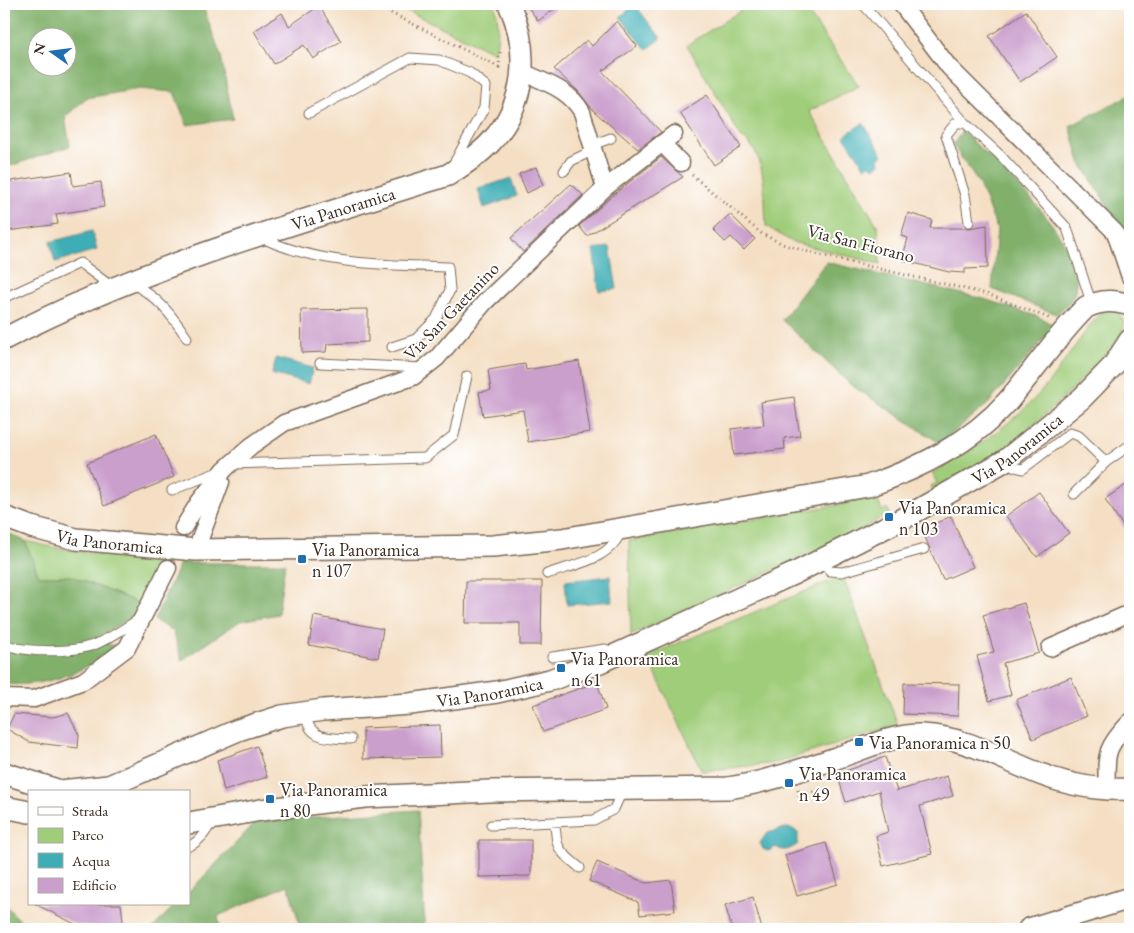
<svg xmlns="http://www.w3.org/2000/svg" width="1134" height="933" viewBox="0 0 1134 933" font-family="'EB Garamond',serif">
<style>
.green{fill:#a0cd7a;stroke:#6e7c4c}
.forest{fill:#80b06a;stroke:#5e6d44;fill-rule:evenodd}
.water{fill:#3daeb5;stroke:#3c6c6a}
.building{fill:#ca9fcc}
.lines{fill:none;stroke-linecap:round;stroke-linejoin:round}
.service-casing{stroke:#7c6958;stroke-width:11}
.minor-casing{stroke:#7c6958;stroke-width:19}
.tertiary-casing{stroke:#7c6958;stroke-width:24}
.path{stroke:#7c6958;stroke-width:3;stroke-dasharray:1 4;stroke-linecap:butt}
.service{stroke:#fff;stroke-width:9}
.minor{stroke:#fff;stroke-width:16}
.tertiary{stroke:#fff;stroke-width:21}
.poi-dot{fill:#1f6fb2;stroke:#fff;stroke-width:2}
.labels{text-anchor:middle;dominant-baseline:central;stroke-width:4;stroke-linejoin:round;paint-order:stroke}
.street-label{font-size:18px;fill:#3b2a1e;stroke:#fff}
.poi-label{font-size:18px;fill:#3b2a1e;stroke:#fff;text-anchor:start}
</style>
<rect width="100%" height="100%" fill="#fff"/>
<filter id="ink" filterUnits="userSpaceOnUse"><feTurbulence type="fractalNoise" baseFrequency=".02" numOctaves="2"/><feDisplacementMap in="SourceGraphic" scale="10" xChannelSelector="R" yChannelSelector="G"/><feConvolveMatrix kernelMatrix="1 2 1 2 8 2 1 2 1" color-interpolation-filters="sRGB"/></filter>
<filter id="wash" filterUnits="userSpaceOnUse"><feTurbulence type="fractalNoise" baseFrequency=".0096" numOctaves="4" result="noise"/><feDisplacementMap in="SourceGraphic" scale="20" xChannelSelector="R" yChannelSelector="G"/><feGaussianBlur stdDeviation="1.12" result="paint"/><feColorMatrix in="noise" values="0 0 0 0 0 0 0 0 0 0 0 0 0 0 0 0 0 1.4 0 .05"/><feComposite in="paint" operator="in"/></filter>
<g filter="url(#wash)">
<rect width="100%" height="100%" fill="#f4dfc4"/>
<path class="green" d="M393,4H494C500,19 498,37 495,53Z
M751,4H802L859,86L809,111L878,227L880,264L792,242L766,226C764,200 768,151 741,137L687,45Z
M1114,309C1118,314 1124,318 1124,325C1124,346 1021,438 1000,453C979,467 956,479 934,492L931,486L937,483L932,473C975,449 1019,420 1050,381C1068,358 1083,332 1103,310Z
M877,498L882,511L887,508L890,513L834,545L811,553L631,635L629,541Z
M25,541C75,553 114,557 165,556L141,604L71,576H39Z
M843,576L898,725L776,763L702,771L647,656Z"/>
<path class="forest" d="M4,4H202L221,56L233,119L187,125L174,92L139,89L86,98L65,117L70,146L7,167L4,153ZM38,38H68V68H38Z
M1130,95V257L1111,211L1080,162L1070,126Z
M962,131C995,163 1091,243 1074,294C1071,303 1063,308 1056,314L992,289L997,229L979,184L953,145Z
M826,262L984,299L1039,317L1055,326L988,404L940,443L851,385L782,320Z
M4,531L25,541L39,576H71L141,604C135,618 120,624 106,632L109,645H120C84,672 50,687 4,684Z
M180,563H285L278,614L240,621L182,660L173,631L154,620Z
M418,810L425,929H301L288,885L218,916L220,929H152L176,904H189V892L257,821Z
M4,904L29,929H4Z"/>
<path class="water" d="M635,5L661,38L647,50L620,17Z
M863,123L883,155L879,158L880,163L875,168L869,165L865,167L844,136Z
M511,178L517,196L484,208L478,189Z
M92,231L97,250L55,262L50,242Z
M610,247L617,289L599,291L593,249Z
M276,358L313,368L309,384L272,374Z
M610,576L612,601L567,605L565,581Z
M786,828L793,829L798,833V844C791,849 784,853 776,847L768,851L763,849L760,843L767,833Z"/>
<g id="blocks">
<path class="building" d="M526,4H561L538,21Z
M319,6L341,41L313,59L304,45L274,64L254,31L282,13L289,26Z
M1026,11L1057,57L1020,82L989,36Z
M617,21L637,46L602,71L661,132L638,149L595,112L578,91L554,69L587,40L592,46Z
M707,95L741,147L714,165L680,113Z
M661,157L683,177L587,236L579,226L612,196Z
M536,167L543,185L527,193L519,174Z
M71,172L73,186L101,182L104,207L56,214L58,224L8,231L4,205V182Z
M571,184L583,195L523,252L511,238Z
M908,213L932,220L930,228H969L987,225L988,268L965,269V273L949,272L902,260L908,238L901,236Z
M730,214L755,239L744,250L731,237L725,242L713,230Z
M368,309V342L327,344L326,352L302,353L301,310Z
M579,361L590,432L528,442L523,410L483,416L479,392L491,390L488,370L525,364L526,370Z
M794,397L800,436L784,438L785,449L734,455L731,429L764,425L761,402Z
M156,434L174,477L104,506L87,463Z
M1130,482V536L1105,499Z
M1039,492L1069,533L1037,557L1006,516Z
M951,516L973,567L943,580L922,530Z
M466,581H542L541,645H520V623H465Z
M1024,603L1039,653L1003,663L1011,695L989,701L977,656L994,652L983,615Z
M314,616L383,629L378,658L309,645Z
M1071,677L1087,716L1033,739L1016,700Z
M597,682L606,709L543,732L533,705Z
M904,683L959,684L958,716L903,714Z
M68,713L79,735L78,748L29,742L7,729L14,714L53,717Z
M440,725L441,757L363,759V728Z
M257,746L267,777L224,791L217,760Z
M885,757L897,791L947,776L953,796L920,806L932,854L883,866L876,836L888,832L879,791L846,802L837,774Z
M479,840H531V876L479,877Z
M826,843L838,884L797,896L785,855Z
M597,862L646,883L671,880L675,911L640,915L638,902L589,881Z
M753,897L762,929H732L725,905Z
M35,904H121L124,929L77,925Z"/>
</g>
</g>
<g filter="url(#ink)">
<use href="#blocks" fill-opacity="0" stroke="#7c6958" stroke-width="1"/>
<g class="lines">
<defs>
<path id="service" d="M863,4L965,123L1000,155L1067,228L1092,305
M309,113L410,58L439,60L470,73L486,86L484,108L453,165
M965,123H956L946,135L965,195L969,222
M592,145L611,138
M564,171L571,161L594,150
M262,238C319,265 386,265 448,267L450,290L436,319L416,339L392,347
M131,283C156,295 172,315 187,338
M4,298L80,263L112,287
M320,363L422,368
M1007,460L1015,467L1023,469L1070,433L1079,436L1106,462
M234,464L425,458L454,435L467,376
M172,490L223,470
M1074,494L1106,462L1130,445
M821,560L830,571L842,572L924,549
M547,574C576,564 611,560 622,529
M4,644C25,653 74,653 96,644C111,638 125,628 139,619
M552,657L605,649L614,652
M306,713C307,740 329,738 351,739
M555,822C556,851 559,850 580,868
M491,825L594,820L614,809L623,789
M189,846C199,842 207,831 212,821"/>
<path id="minor" d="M901,4L949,67L1115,232L1130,277
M523,72C546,83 569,89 582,112L605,188
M662,143L681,163
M183,528L199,502L225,469L251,446L284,423L413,377L437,358L485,302L605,188L674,134
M196,550L221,482
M1050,648L1130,613
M4,698L34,699L83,681L127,648L168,568
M1107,790C1106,755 1104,749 1130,722"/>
<g id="tertiary">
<path id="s1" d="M4,339C146,265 296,223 448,175C463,165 478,156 490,143C527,104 530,50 509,4"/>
<path id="s2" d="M4,517L31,527L76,539L196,550L493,546L562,539L868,486C920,468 971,443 1008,401C1034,370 1057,336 1086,307C1103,300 1113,300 1130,305"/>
<path id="s3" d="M4,773L60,791L109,786L238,730L282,716L323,710L410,704L497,692L550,680L600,662L795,573L906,517L1006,460L1082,398L1113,366L1130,340"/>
<path d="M4,807L29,812"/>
<path d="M189,823L261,810L365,797L490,791L728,788C768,782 804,769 842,756C868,747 895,734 922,735C963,737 994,755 1030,770C1063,784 1095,791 1130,789"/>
<path d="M1029,929L1130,898"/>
</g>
</defs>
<use href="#service" class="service-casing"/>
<use href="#minor" class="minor-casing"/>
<use href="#tertiary" class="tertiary-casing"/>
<path class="path" d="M373,4L499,67L500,52
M692,175L762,234L785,245L816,254L987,294L1051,319
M798,790L799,796L830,787"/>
<use href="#service" class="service"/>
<use href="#minor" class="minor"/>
<use href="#tertiary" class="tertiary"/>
</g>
</g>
<g class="poi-dot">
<rect x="884" y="512" width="10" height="10" rx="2.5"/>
<rect x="297" y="554" width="10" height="10" rx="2.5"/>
<rect x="556" y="663" width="10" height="10" rx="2.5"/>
<rect x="854" y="737" width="10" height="10" rx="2.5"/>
<rect x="784" y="778" width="10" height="10" rx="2.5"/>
<rect x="265" y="794" width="10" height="10" rx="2.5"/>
</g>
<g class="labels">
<g class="street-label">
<text stroke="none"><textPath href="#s1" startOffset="364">Via Panoramica</textPath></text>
<text transform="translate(861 243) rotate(14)">Via San Fiorano</text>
<text transform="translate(451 311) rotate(-46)">Via San Gaetanino</text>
<text stroke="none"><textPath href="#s3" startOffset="1088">Via Panoramica</textPath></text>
<text stroke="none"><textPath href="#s2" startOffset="109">Via Panoramica</textPath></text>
<text stroke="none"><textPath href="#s3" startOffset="504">Via Panoramica</textPath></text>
</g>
<g class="poi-label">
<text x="899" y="507">Via Panoramica<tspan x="899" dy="21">n 103</tspan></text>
<text x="312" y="549">Via Panoramica<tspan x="312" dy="21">n 107</tspan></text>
<text x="571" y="658">Via Panoramica<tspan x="571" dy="21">n 61</tspan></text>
<text x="869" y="742">Via Panoramica n 50</text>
<text x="799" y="773">Via Panoramica<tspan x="799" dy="21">n 49</tspan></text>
<text x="280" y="789">Via Panoramica<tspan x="280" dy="21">n 80</tspan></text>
</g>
</g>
<rect width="1134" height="933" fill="none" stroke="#fff" stroke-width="20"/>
<rect x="28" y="790" width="162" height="115" fill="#ffffff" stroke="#b1aaa5"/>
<rect x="38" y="807" width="25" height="8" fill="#ffffff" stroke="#b1aaa5"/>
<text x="72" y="816" font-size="15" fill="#3b2a1e">Strada</text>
<rect x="38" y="828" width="25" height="15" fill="#a0cd7a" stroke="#b1aaa5"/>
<text x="72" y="840" font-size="15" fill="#3b2a1e">Parco</text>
<rect x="38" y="853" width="25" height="15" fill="#3daeb5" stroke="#b1aaa5"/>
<text x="72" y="866" font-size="15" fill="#3b2a1e">Acqua</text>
<rect x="38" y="878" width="25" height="15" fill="#ca9fcc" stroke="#b1aaa5"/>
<text x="72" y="890" font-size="15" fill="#3b2a1e">Edificio</text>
<g transform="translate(52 52) rotate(284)"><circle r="24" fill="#ffffff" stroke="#b1aaa5"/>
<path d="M0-4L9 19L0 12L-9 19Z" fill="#1f6fb2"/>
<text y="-8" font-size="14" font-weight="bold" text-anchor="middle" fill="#3b2a1e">N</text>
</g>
</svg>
